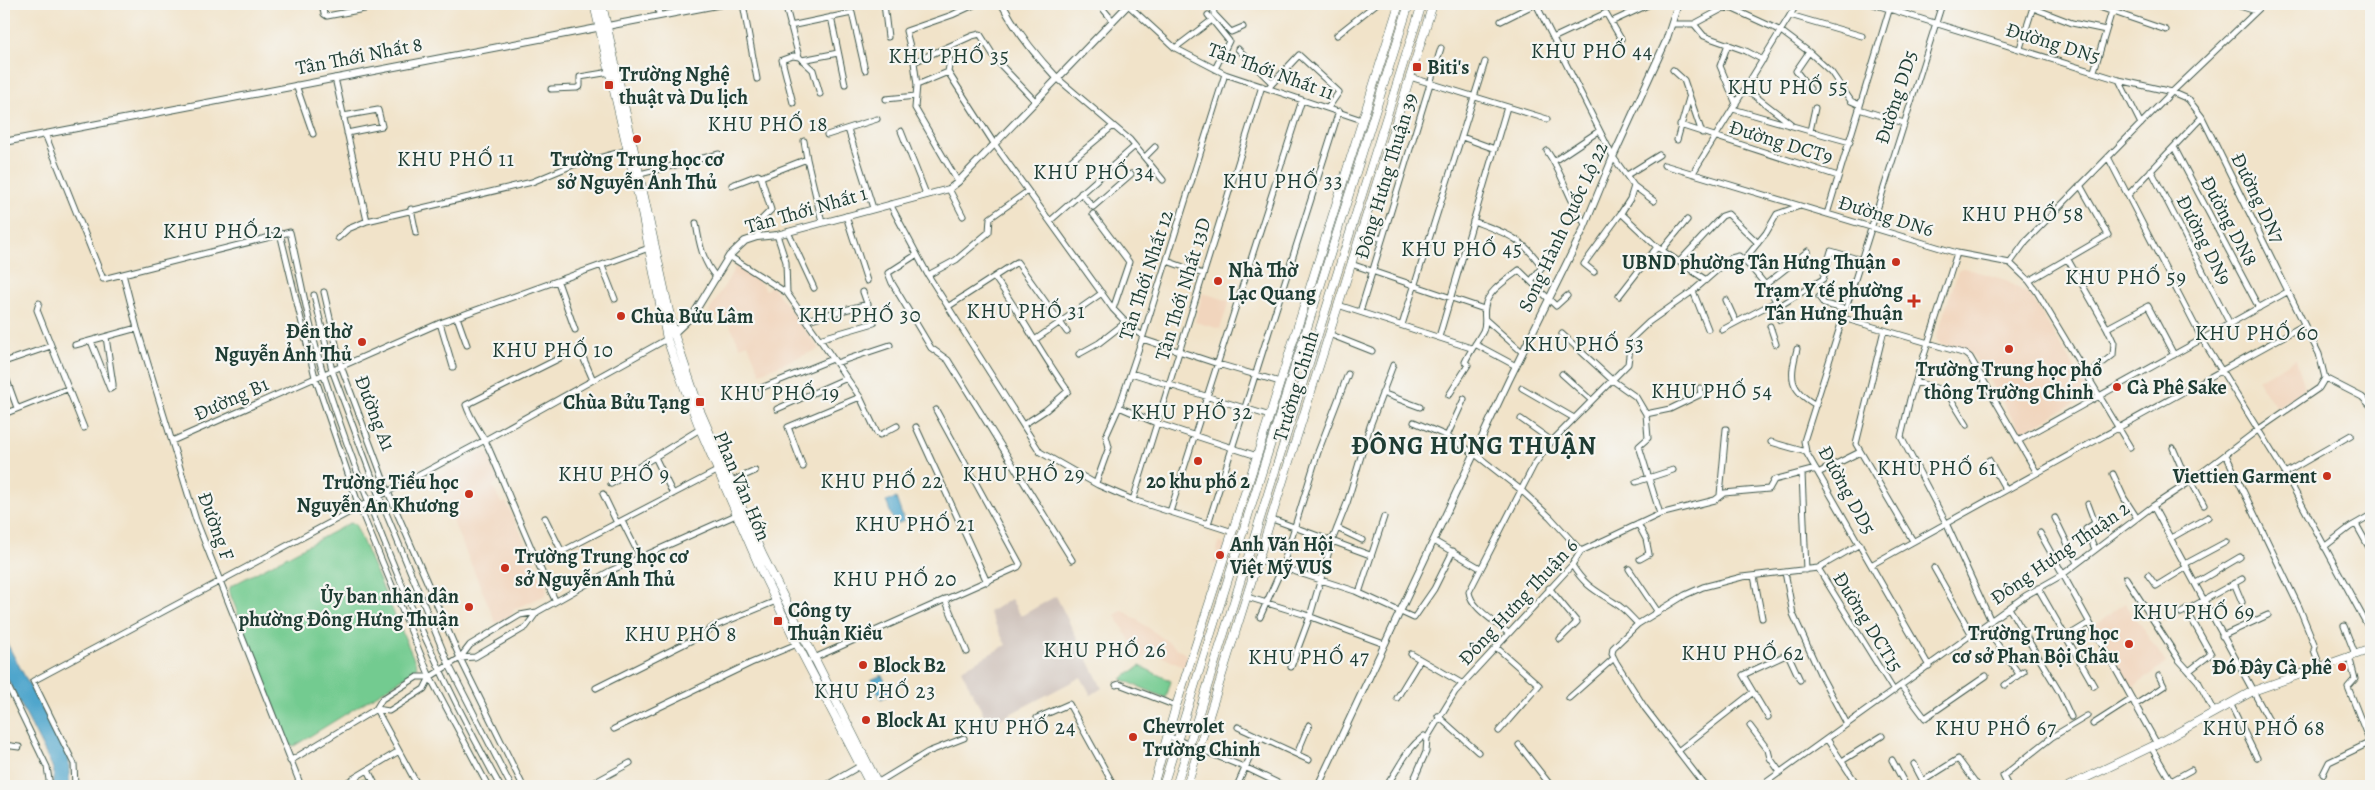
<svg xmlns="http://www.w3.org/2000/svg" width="2375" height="790" viewBox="0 0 2375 790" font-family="Alegreya,serif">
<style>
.built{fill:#f1d5bd}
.industrial{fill:#cec1ba}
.green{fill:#73cb90;stroke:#498462}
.water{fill:#4fa6cc;stroke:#377280}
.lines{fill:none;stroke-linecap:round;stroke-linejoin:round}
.minor-casing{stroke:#3e564a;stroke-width:7}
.tertiary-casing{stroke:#3e564a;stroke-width:8}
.secondary-casing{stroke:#3e564a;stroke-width:9}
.primary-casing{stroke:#3e564a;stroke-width:9}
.minor{stroke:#fff;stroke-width:5}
.tertiary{stroke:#fff;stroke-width:6}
.secondary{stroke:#fff;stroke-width:8}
.primary{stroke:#fff;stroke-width:8}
.poi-dot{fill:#c8321e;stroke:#f6f6f2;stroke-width:2}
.labels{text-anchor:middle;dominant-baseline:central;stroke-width:4.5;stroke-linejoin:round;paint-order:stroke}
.street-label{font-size:20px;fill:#1f3d34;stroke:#f6f6f2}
.poi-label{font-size:20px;font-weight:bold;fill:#1f3d34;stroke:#f6f6f2;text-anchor:start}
.neighbourhood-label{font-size:21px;letter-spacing:1px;fill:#1f3d34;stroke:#f6f6f2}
.district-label{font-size:25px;font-weight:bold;letter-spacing:1px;fill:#1f3d34;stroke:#f6f6f2}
</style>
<rect width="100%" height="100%" fill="#f6f6f2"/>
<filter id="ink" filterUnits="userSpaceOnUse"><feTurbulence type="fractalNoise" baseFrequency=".02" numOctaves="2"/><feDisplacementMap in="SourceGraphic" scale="10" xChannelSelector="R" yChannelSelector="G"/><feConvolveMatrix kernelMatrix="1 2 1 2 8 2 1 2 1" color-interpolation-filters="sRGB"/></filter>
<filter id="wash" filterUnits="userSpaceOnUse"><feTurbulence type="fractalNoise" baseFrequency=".0096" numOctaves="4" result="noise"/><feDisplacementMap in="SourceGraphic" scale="20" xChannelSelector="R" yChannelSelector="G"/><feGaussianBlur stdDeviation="1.12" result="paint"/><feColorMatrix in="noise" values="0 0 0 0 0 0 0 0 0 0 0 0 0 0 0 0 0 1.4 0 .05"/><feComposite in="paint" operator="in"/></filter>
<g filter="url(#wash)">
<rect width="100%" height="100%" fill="#f1e3c9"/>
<path class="built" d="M737,264L753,275L766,290L771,286L773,287L819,349L760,373L748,344L740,347L729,323L725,325L721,316L717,318L709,312Z
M1964,268L2003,279L2031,296L2090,394L2022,433L1975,358L1970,354L1940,344L1936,338L1958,271Z
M1203,293L1229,301L1220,329L1195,322Z
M2296,359L2305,388L2276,408L2258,380Z
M483,452L489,454L500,480L492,486L502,504L506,502L547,589L546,595L514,609L513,614L496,623L434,477L466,463V461Z
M1219,543L1225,544L1221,565L1213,563Z
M2125,603L2166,663L2131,689L2094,625Z
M1123,610L1188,656L1185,668L1149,650L1142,661L1115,615Z"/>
<path class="industrial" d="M1056,596L1102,688L1091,695L1081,677L989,725L961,670L1006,645L989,612L1011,599L1021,616Z"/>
<path class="green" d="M350,523L355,524L417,666L415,671L294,746L289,744L229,591L231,586Z
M1140,666L1171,681L1166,698L1121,679Z
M364,778L372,786H352L353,783Z"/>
<path class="water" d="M896,498L904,521L895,525L886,501Z
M4,638L69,758V786H52L54,772L51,764L4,672Z
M882,675L891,694L881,699L871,680Z"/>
</g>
<g filter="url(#ink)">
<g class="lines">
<defs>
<path id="minor" d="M322,4L324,14L327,16L391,4
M658,4L659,15
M743,4L757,79
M785,4L799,57L813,70L820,94
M884,4L888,37
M1099,4L1113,21
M1213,4L1214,14L1231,32L1243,27
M1536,4L1613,157L1634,186L1630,199L1621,213L1657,247L1706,280
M1873,4L2119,80L2172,92L2188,99L2202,117L2319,354L2325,378
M2233,4L2256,11
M1128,5L1175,48L1225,74L1362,120
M2033,8L2072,23L2106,30
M2102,8L2166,30
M1208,15L1229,41L1215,69
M1790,15L1862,36
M831,17L845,84
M1501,21L1535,4
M1611,22L1650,4
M1672,24H1694L1724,8L1733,9L1781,31L1809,52L1796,71L1810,89
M1694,24L1704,36L1746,51L1763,60
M790,26L852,13L865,70
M1337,35L1376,4
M1553,38L1606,13L1621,39
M1728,44L1720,66L1736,104
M1175,48L1212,20
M2020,48L2034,4
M1238,49L1272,83
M1809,52L1831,72L1851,101L1860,105
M802,60L838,53
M914,62L906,31L952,15L976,4
M1673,70L1684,80L1702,133
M2094,71L2114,4
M948,72L995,145L1113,309L1132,329L1143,336
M1410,77L1547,119
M335,78L367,221
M1057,78L1130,140L1163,180
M2119,80L2141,124
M296,85L313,134
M917,85L948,72L950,60
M1268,88L1299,55L1339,92L1328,108
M551,89L577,88L580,86V77L610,72
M1746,89L1790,123
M886,99L916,96
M793,103L782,60L793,56L799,57
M1733,109L1810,131L1815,108
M1859,109L1904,123
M343,116L378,110L382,126L347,133
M1680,125L1838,176
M848,129L873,208
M901,131L926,194
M1810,131L1850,142
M45,134L103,279L290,232C301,279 309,329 324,376C369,514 429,659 500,786
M827,135L877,119
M1462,137L1495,149
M1677,140L1689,98
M804,141L807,159
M2174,147L2259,308
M1547,151C1563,174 1568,199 1585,224
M1145,157L1155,147
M2108,157L2202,339L2285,473L2371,632
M1072,160L1113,126
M1554,161L1599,131
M1664,165L1957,253L2010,263
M2151,170L2230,324
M1693,173L1797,4
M640,174L719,154
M1627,175L1659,155
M958,182L915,108L917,85L914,62L972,36L980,34L997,61L1035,101
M732,185L758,175L761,177L807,159L822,222
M1634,186L1654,201
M949,189L963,216
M1081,193L1093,207L1131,174
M2129,194L2202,117
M890,204L928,275L1040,452L1098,485L1133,500L1233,532
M411,209L416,233
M1093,214L1129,262L1113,309
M1827,214L1891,4
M846,216L867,281
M1050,221L1135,146
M1473,221C1505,233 1522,237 1542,267L1531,281
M696,223C699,243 703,263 717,278
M788,232L814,288
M1361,232L1382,239
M280,233L315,377L359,506L430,677L488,786
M777,235L786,262L787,293
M757,237L762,219L771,210L761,177
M338,238L348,229L367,221L532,182L573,165L628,150
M1662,250L1687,220
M1957,253L1910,399L1901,437L1946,523L1991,621
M916,255L888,273L892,283L931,348L948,360L1072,560
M729,256L787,293L860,397L877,433L880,435L897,426
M2067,258L2107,328L2148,306L2174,355
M1744,260L1766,233L1777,214L1800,206
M1167,261L1203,274
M1680,261L1722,216L1728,214L1758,243
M2010,263L2026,241L2172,92L2264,4
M2010,263L2029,281L2037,292L2130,447
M1351,264L1484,309
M602,266L615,299
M1594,272L1584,264L1621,213
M123,274L137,328L196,520L301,786
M928,275L956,260L989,232L990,218L1028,191
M995,278C1021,314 1041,354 1068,391L1046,410L1023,425
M2029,281L2108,235L2080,185
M558,282L575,330
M1765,285L1808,251
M1693,291L1708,329
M324,292L341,366L388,492L460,658L523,786
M314,295L332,370L379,496L449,665L511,786
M1619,296L1657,247
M1819,297L1824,304L1845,309
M1726,300L1736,322
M39,303L37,310L84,428
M1338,305L1471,348
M949,306L1017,262L1067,332
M1778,307L1823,279L1831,251L1861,260
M1360,312L1441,48
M457,317L467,345
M1843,318L1966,354L1970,357L2037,473
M806,320L868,304
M1486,320L1522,352
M440,323L453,367
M1402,325L1485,62
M1770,326L1776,344
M1722,330L1775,302
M1884,330L1856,444L1913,541
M1329,334L1372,351
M1562,334L1612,380L1636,397L1646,414L1648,438L1639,446L1660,514
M106,337L113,384V387L110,389
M1439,337L1507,107
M819,339L874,323L863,292
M1036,339L1102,293
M1142,339L1218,364L1280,382
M91,341L110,389
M1475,344L1516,366
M75,345L137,328
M579,348L593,380
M1797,349C1790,377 1788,389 1816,405
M1079,354L1099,343L1126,322
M4,362L51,346
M836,363L890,345
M4,372L17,408
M1131,373L1270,416
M1562,374L1591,400
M2087,375L2113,355L2114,343L2107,328
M2325,378L2362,397L2371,406
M1916,382L1946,391L1967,425
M761,388L833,359
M1522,388L1574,418
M1382,393L1420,407
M1449,395L1468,365L1465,362C1470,351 1477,342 1483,331C1487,322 1483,316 1485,307C1487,291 1508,279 1519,270L1556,306L1567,296
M1119,407L1156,423L1257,456
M777,409L847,378
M4,414L67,389
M1646,414L1670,409L1701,394L1700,388
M1521,419L1552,441
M1414,422L1447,436L1475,454L1521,490L1550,517L1581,551
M916,427L987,582
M1447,436L1464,399
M172,441L440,323L649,248
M2018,441L2287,292
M1771,442L1806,452
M2173,448L2188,483
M2226,455L2299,607L2315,646L2314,650L2320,666
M655,457L673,494
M1989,460L2006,490
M803,467L788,427L860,397
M1802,473L1806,570
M1818,473L1860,452
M2285,473L2351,435
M2113,474L2124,498L2137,518
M2191,481L2204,505
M730,482L755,471
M1636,482L1673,470
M1096,483L1109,447L1106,436L1119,407L1143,336L1225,74
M611,484L700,429
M603,494L617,523
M1720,495L1726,429
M1133,500L1262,86
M2088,504L2095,523L2086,529L2095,549
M2153,506L2273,728
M1170,512L1302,100
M545,518L562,552
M2055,518L2077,563
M1272,519L1370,555
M622,521L640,557
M1208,524L1339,111
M1638,524L1646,539L1649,554L1640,559
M2356,524L2371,551
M1337,528L1362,540
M2040,533L2157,744
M2171,538L2208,517
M1434,541L1480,568
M2324,547L2350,527L2371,515
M1259,560L1355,591L1414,618L1434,589L1453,551
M538,564L717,471
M2185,564L2226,542
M1572,565C1585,586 1595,590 1615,603C1624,608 1631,617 1638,624
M1871,565L2304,325
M1818,568L1894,691
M1934,568L1972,635
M1629,569L1658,612
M1785,572L1793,614L1821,676L1847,724
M2148,575L2156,586L2187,567
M1754,576L1762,618
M2126,578L2179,660L2198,681L2214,712
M2196,583L2240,557
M2234,583L2242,602
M1549,588L1577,622L1560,639
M2038,588L2094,686
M1359,593L1384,517
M1247,597L1303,614L1384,644
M945,599L967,652
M555,600C531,551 511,499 489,449C482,433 471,421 466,405L562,357
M2009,608L2060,693L2071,717
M2186,609L2211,654L2189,671
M2181,613L2242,579
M1260,617L1282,568L1318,452L1348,374
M1984,626L2019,674
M2344,626L2355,654
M1508,633C1496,622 1471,608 1469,592L1534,465L1552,441L1628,364L1631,339L1649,322L1693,291L1731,258L1739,256C1751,267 1786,304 1780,320
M2222,636L2268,615
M2066,637L2089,623
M1496,647L1539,685L1499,731
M1411,654L1463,684
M2349,656L2355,679L2348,687L2370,743
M460,658L475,657L526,627L537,612L610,571L736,515
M812,659L1018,567L1020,564L936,410
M1929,666L1806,452L1804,441L1942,4
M1291,667L1310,616L1332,541L1347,503L1370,426L1393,365
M4,678L47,767L50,786
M1116,685L1119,684L1176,706
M2005,685L2024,671
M1901,686L1925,718L1986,676
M596,688L704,634L713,627L776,601
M1397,698L1420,660
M1569,698L1614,658
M2230,703L2257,758
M2135,705L2164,686L2159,676
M376,709L418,786
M376,709L389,711L424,689L430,677
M1438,716L1478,752
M1768,717L1743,675L1788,654L1800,680
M1037,718L1069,704L1113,784L1120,786
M2093,724L2132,699
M1750,726L1768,750L1770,758L1780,772
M1238,727L1309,760
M614,729L751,663L797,644
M1168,736L1251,770L1284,786
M1827,739L1858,786
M4,745L19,747
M1519,745L1551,786
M2151,747L2174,786
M1678,751L1752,693
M1297,754L1309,725
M1892,760L1906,786
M290,761L376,709L382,699L417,677H430L460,658L470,645L520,615L537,612
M1842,761L1882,736
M1914,764L1923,781
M368,770L376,786
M2323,774L2329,762L2371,742
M2171,781L2191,770
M877,783L928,752L964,738
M75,786L74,764L33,681L485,440L667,339
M341,786L399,751
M588,786L630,763
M825,786L860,766
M1237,786L1259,737
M1386,786C1400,768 1404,751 1424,736
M1411,786L1426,752L1427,738L1455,692L1572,565L1581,551L1660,514L1715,500L1724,493L1769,489L1774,480L1816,469
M1705,786L1645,708L1616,662L1612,654L1613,648L1638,624L1685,595L1703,587L1742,577L1818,568L1860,544
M1761,786L2025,596L2062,575L2153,506L2188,483L2259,429L2319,388L2325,378
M1924,786L1923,781L1958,759L1978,786
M2008,786L2003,776L2052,737L2087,716"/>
<path id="tertiary" d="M1002,4C1017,32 1035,55 1057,78
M4,142L722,4
M672,335L693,315L729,256L745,241L757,237L777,235L949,189L958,182L1129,4
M1318,786L1509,380L1583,230L1613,157L1666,41L1678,4"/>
<path id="secondary" d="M594,4L641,208L667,339L680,376L700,429L760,568L797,644L871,786
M602,4L674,334L701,413L762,554L879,786
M2069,786L2157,744L2253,691L2371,649"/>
<path id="primary" d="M1153,786L1176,706L1257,456L1399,4
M1163,786L1409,4
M1176,786L1422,4
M1187,786L1433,4"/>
</defs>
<use href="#minor" class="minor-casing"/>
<use href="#tertiary" class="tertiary-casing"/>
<use href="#secondary" class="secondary-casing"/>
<use href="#primary" class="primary-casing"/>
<use href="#minor" class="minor"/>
<use href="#tertiary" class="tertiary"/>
<use href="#secondary" class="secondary"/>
<use href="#primary" class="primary"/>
</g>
</g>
<g class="poi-dot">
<rect x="1412" y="62" width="10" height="10" rx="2.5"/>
<rect x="604" y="80" width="10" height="10" rx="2.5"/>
<circle cx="637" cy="139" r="5"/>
<circle cx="1896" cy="262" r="5"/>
<circle cx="1218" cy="281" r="5"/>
<path d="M1911.5 293.5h5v5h5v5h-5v5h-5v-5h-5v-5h5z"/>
<circle cx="621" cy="316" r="5"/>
<circle cx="362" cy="342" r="5"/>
<circle cx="2009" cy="349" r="5"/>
<circle cx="2117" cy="387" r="5"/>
<rect x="695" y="397" width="10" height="10" rx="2.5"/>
<circle cx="1198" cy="461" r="5"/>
<circle cx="2327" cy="476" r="5"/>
<circle cx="469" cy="494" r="5"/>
<circle cx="1220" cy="555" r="5"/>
<circle cx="505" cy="568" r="5"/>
<circle cx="469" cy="607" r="5"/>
<rect x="773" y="616" width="10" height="10" rx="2.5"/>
<circle cx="2129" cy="644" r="5"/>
<circle cx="863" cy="665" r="5"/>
<circle cx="2342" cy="667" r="5"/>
<circle cx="866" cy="720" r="5"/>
<circle cx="1133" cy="737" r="5"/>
</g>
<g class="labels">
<g class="street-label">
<text transform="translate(2053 43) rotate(17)">Đường DN5</text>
<text transform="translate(359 56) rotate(-11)">Tân Thới Nhất 8</text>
<text transform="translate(1271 71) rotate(20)">Tân Thới Nhất 11</text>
<text transform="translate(1896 97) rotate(-72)">Đường DD5</text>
<text transform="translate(1781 142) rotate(17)">Đường DCT9</text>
<text transform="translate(1386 176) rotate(-73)">Đông Hưng Thuận 39</text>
<text transform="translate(2258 198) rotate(64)">Đường DN7</text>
<text transform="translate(806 210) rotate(-16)">Tân Thới Nhất 1</text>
<text transform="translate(1886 216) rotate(17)">Đường DN6</text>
<text transform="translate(2229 221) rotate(62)">Đường DN8</text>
<text transform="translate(1563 227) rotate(-65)">Song Hành Quốc Lộ 22</text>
<text transform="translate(2204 240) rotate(63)">Đường DN9</text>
<text transform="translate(1146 275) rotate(-72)">Tân Thới Nhất 12</text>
<text transform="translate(1183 289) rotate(-73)">Tân Thới Nhất 13D</text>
<text transform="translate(1296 386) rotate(-73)">Trường Chinh</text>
<text transform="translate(231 399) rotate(-24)">Đường B1</text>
<text transform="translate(375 413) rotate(69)">Đường A1</text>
<text transform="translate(742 486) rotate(67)">Phan Văn Hớn</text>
<text transform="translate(1847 490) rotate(61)">Đường DD5</text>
<text transform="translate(216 526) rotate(70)">Đường F</text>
<text transform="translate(2060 553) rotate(-35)">Đông Hưng Thuận 2</text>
<text transform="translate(1518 602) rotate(-47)">Đông Hưng Thuận 6</text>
<text transform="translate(1868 622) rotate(58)">Đường DCT15</text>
</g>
<g class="poi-label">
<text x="1427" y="67">Biti's</text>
<text x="619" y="74">Trường Nghệ<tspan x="619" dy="23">thuật và Du lịch</tspan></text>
<text x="637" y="159" text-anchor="middle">Trường Trung học cơ<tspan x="637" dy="23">sở Nguyễn Ảnh Thủ</tspan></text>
<text x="1886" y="262" text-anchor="end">UBND phường Tân Hưng Thuận</text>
<text x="1228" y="270">Nhà Thờ<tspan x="1228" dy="23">Lạc Quang</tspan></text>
<text x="1903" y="290" text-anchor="end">Trạm Y tế phường<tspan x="1903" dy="23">Tân Hưng Thuận</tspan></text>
<text x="631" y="316">Chùa Bửu Lâm</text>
<text x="352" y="331" text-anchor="end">Đền thờ<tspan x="352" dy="23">Nguyễn Ảnh Thủ</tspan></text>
<text x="2009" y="369" text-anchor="middle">Trường Trung học phổ<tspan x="2009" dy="23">thông Trường Chinh</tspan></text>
<text x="2127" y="387">Cà Phê Sake</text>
<text x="690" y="402" text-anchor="end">Chùa Bửu Tạng</text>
<text x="2317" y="476" text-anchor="end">Viettien Garment</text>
<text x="1198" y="481" text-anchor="middle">20 khu phố 2</text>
<text x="459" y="482" text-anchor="end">Trường Tiểu học<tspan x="459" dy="23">Nguyễn An Khương</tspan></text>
<text x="1230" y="544">Anh Văn Hội<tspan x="1230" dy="23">Việt Mỹ VUS</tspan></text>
<text x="515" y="556">Trường Trung học cơ<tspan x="515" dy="23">sở Nguyễn Anh Thủ</tspan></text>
<text x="459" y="596" text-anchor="end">Ủy ban nhân dân<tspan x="459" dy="23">phường Đông Hưng Thuận</tspan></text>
<text x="788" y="610">Công ty<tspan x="788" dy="23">Thuận Kiều</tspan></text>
<text x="2119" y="633" text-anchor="end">Trường Trung học<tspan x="2119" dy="23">cơ sở Phan Bội Châu</tspan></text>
<text x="873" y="665">Block B2</text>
<text x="2332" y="667" text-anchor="end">Đó Đây Cà phê</text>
<text x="876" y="720">Block A1</text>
<text x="1143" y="726">Chevrolet<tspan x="1143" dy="23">Trường Chinh</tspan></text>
</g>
<g class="neighbourhood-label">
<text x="1592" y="51">KHU PHỐ 44</text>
<text x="949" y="56">KHU PHỐ 35</text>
<text x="1788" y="87">KHU PHỐ 55</text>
<text x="768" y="124">KHU PHỐ 18</text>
<text x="456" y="159">KHU PHỐ 11</text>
<text x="1094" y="172">KHU PHỐ 34</text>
<text x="1283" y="181">KHU PHỐ 33</text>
<text x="2023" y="214">KHU PHỐ 58</text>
<text x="223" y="231">KHU PHỐ 12</text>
<text x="1462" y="249">KHU PHỐ 45</text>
<text x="2126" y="277">KHU PHỐ 59</text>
<text x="1026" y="311">KHU PHỐ 31</text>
<text x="860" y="315">KHU PHỐ 30</text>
<text x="2257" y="333">KHU PHỐ 60</text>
<text x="1584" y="344">KHU PHỐ 53</text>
<text x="553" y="350">KHU PHỐ 10</text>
<text x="1712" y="391">KHU PHỐ 54</text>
<text x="780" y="393">KHU PHỐ 19</text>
<text x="1192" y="412">KHU PHỐ 32</text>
<text x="1937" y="468">KHU PHỐ 61</text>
<text x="614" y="474">KHU PHỐ 9</text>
<text x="1024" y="474">KHU PHỐ 29</text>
<text x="882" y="481">KHU PHỐ 22</text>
<text x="915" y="524">KHU PHỐ 21</text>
<text x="895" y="579">KHU PHỐ 20</text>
<text x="2194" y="612">KHU PHỐ 69</text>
<text x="681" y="634">KHU PHỐ 8</text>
<text x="1105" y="650">KHU PHỐ 26</text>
<text x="1743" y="653">KHU PHỐ 62</text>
<text x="1309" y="657">KHU PHỐ 47</text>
<text x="875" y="691">KHU PHỐ 23</text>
<text x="1015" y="727">KHU PHỐ 24</text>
<text x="1996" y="728">KHU PHỐ 67</text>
<text x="2264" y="728">KHU PHỐ 68</text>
</g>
<g class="district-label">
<text x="1474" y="446">ĐÔNG HƯNG THUẬN</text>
</g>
</g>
<rect width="2375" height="790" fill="none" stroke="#f6f6f2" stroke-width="20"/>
</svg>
